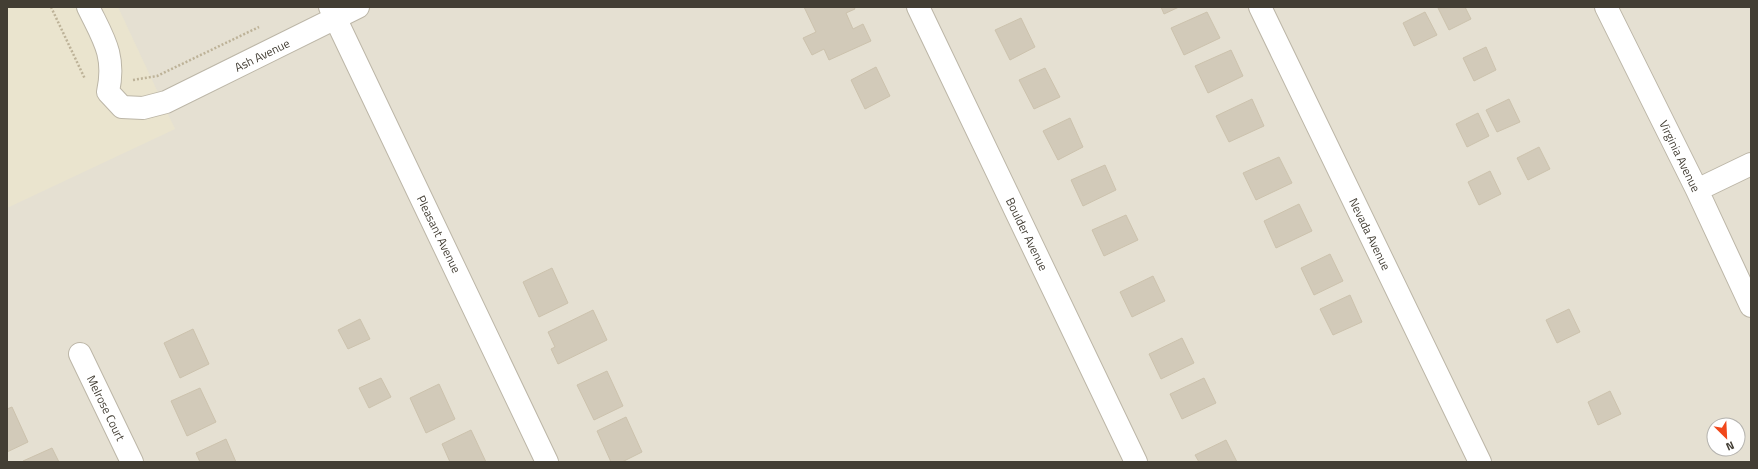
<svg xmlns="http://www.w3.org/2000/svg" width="1758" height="469" viewBox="0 0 1758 469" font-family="'Titillium Web',sans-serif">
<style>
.residential{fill:#e5e0d2;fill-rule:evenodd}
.education{fill:#eae4ce}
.building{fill:#d2cab9;stroke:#ccc2ad}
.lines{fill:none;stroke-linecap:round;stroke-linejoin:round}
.minor-casing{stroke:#bcb6a7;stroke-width:24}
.path{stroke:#bdb298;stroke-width:2.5;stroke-dasharray:2 2;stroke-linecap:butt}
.minor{stroke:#fff;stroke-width:22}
.labels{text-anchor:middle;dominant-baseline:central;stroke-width:3;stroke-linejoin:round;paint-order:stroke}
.street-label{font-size:12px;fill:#433e34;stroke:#fff}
</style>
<rect width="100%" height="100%" fill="#f1eee3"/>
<path class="residential" d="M7,7H1751V462H7ZM1714,425H1738V449H1714Z"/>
<path class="education" d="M7,7H118L175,129L7,208Z"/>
<path class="building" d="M804,7H854L855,9L846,13L853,29L863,24L871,41L829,60L824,49L812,55L803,38L816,32Z
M1161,7H1179L1164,14Z
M1465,7L1471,19L1449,30L1438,8Z
M1207,12L1220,38L1184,55L1171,28Z
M1425,12L1437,35L1414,46L1403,23Z
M1021,18L1035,47L1010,60L995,30Z
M1486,47L1496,70L1474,81L1463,58Z
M1231,50L1243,76L1208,93L1195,66Z
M876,67L890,96L865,109L851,80Z
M1045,68L1060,97L1034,109L1019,80Z
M1252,99L1264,126L1229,142L1216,116Z
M1509,99L1520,122L1497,132L1486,110Z
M1478,113L1489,136L1467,147L1456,124Z
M1070,118L1083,147L1058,160L1043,131Z
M1539,147L1550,169L1528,180L1517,158Z
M1279,157L1292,183L1256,200L1243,173Z
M1105,165L1116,190L1083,206L1071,180Z
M1490,171L1501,194L1479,205L1468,182Z
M1299,204L1312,231L1276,248L1264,221Z
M1126,215L1138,240L1104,256L1092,230Z
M1330,254L1343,281L1314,295L1301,268Z
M552,268L568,303L539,317L523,282Z
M1153,276L1165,301L1132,317L1120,292Z
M1350,295L1362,322L1333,335L1320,309Z
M1569,309L1580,332L1557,343L1546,320Z
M593,310L607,340L558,364L551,349L555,347L548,332Z
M360,319L370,339L348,349L338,330Z
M193,329L209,364L180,378L164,343Z
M1182,338L1194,363L1161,379L1149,354Z
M607,371L623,406L594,420L577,385Z
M381,378L391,397L369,408L359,388Z
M1204,378L1216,403L1182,419L1170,394Z
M439,384L455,419L426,433L410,398Z
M200,388L216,422L187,436L171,401Z
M1610,391L1621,414L1598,425L1588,402Z
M12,407L28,442L7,452V409Z
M626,417L642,452L622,462H611L597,431Z
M471,430L486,462H450L442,444Z
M226,439L236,462H200L196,453Z
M1226,440L1237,462H1199L1195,455Z
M52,448L59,462H23V461Z"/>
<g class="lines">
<defs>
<path id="minor" d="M88,7C103,38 116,55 108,92L122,107L143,108L166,102L358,7
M330,7L547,462
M918,7L1136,462
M1260,7L1480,462
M1606,7L1697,190L1751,306
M1697,190L1751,164
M80,354L132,462"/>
</defs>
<use href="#minor" class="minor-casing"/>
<path class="path" d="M51,7L85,79
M133,80L157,76L259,27"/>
<use href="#minor" class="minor"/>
</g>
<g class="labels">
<g class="street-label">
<text transform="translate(262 55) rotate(-26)">Ash Avenue</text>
<text transform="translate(1680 156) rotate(64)">Virginia Avenue</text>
<text transform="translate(439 234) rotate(64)">Pleasant Avenue</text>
<text transform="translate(1027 234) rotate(64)">Boulder Avenue</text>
<text transform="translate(1370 234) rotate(64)">Nevada Avenue</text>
<text transform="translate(106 408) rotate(64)">Melrose Court</text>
</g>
</g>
<rect width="1758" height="469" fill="none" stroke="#433e34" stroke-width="16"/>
<g transform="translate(1726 437) rotate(156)"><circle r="19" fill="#ffffff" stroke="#b4b2ae"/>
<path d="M0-3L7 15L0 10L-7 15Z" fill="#f1471a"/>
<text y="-6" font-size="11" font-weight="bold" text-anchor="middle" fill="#433e34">N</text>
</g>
</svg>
